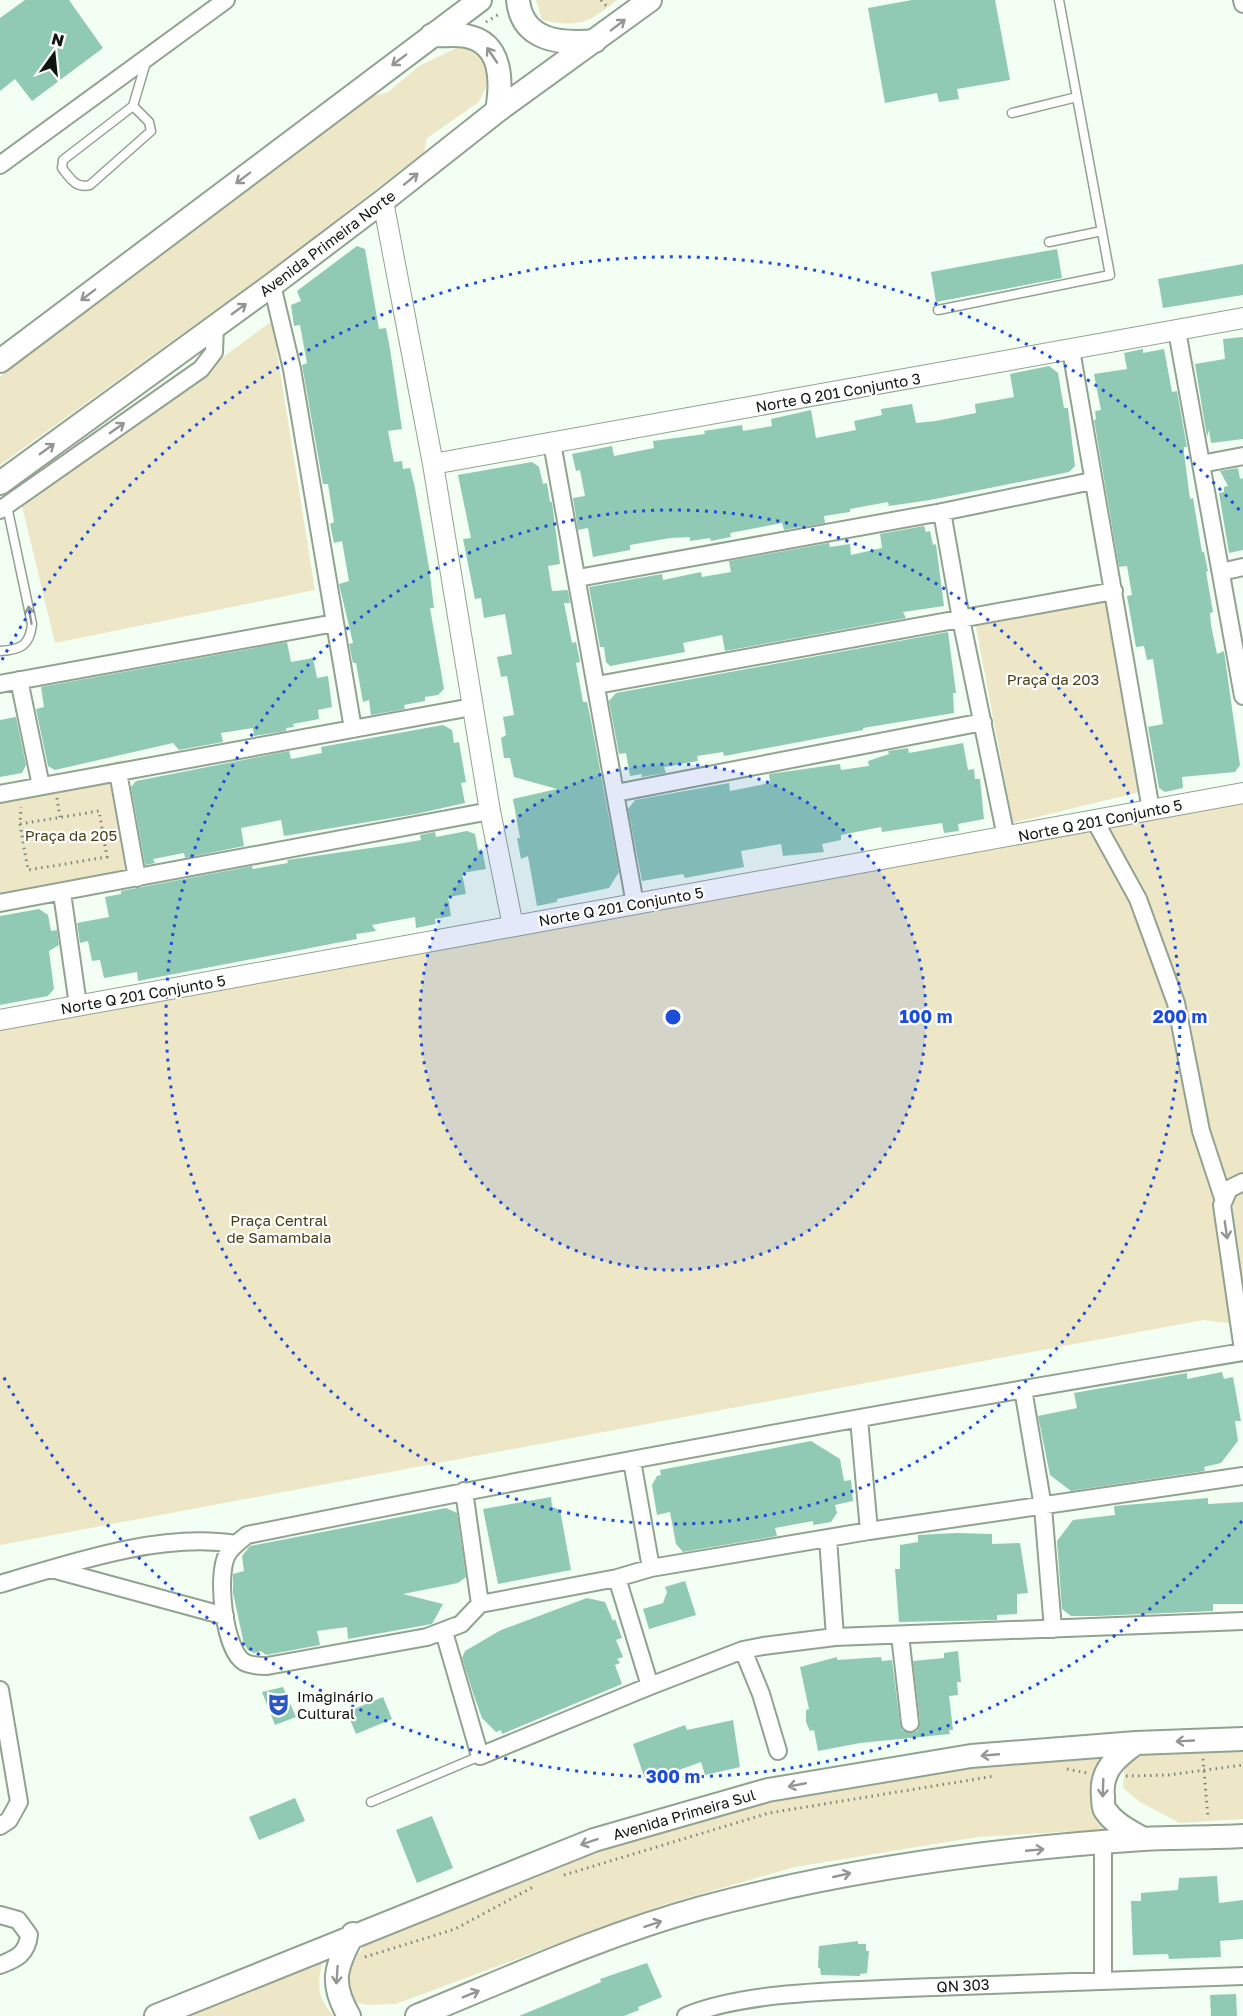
<svg xmlns="http://www.w3.org/2000/svg" width="1243" height="2016" viewBox="0 0 1243 2016" font-family="'Golos Text',sans-serif">
<style>
.green{fill:#ede7c7}
.building{fill:#90cab4}
.lines{fill:none;stroke-linecap:round;stroke-linejoin:round}
.service-casing{stroke:#91a390;stroke-width:11}
.minor-casing{stroke:#91a390;stroke-width:20}
.tertiary-casing{stroke:#91a390;stroke-width:22}
.secondary-casing{stroke:#91a390;stroke-width:26}
.path{stroke:#7b847b;stroke-width:3;stroke-dasharray:1.5 4.5;stroke-linecap:butt}
.service{stroke:#fff;stroke-width:8}
.minor{stroke:#fff;stroke-width:16}
.tertiary{stroke:#fff;stroke-width:20}
.secondary{stroke:#fff;stroke-width:22}
.oneway{stroke:#939693}
.ring{fill:none;stroke:#1d4ed8;stroke-width:3;stroke-dasharray:3 6}
.labels{text-anchor:middle;dominant-baseline:central;stroke-width:4.5;stroke-linejoin:round;paint-order:stroke}
.street-label{font-size:15px;fill:#0f160f;stroke:#fff}
.park-label{font-size:15px;fill:#473e16;stroke:#fff}
.poi-label{font-size:15px;fill:#0f160f;stroke:#fff;text-anchor:start}
.centre{fill:#1d4ed8;stroke:#fff;stroke-width:3}
.ring-label{font-size:18px;text-anchor:middle;font-weight:bold;fill:#1d4ed8;stroke:#fff;stroke-width:4.5;stroke-linejoin:round;paint-order:stroke}
</style>
<rect width="100%" height="100%" fill="#f2fff2"/>
<path class="green" d="M536,0H617C590,23 577,28 542,20Z
M461,46L485,59L490,78L479,102L427,138L424,152L290,256L0,465V377L359,100L388,92L419,66Z
M272,321L315,590L55,643L22,506Z
M1106,600L1140,792L1013,823L975,622Z
M123,760L144,884L0,912V787Z
M1243,790V1325L1203,1320L0,1545V1014Z
M1154,1749H1243V1819L1180,1823L1140,1802L1123,1788L1125,1765Z
M1106,1755L1092,1789L1100,1812L1124,1828L978,1837L795,1867L662,1905L396,2004L368,2005L348,2001L343,1978L369,1938L641,1834L830,1783L982,1762Z
M324,1955C318,1982 314,1994 334,2016H188L185,2009Z"/>
<path class="building" d="M25,0H69L103,48L32,101L15,79L0,91V18Z
M912,0H995L1010,80L957,89L959,99L939,102L937,93L885,103L868,8Z
M357,246L365,249L379,329L386,328L390,349L402,429L388,431L394,462L402,461L403,469L410,468L415,488L429,567L434,608H430L444,689L438,695L425,697V701L404,705L405,709L371,715L369,700L363,702L356,663H353L349,644L353,643L339,584L349,581L342,541L334,543L330,524L334,522L328,484H323L302,365L307,363L300,325L294,326L291,305L301,301L297,291Z
M1057,249L1062,278L936,302L931,272Z
M1243,264V295L1163,308L1158,279Z
M1243,337V439L1211,443L1209,430L1207,437L1195,364L1225,359L1223,339Z
M1143,349V353L1164,349L1172,392L1177,391L1187,447H1184V453L1190,499L1193,498L1202,552H1204L1208,571L1206,572L1213,612L1210,613L1211,625L1217,654L1224,651L1240,765L1235,772L1182,777L1183,788L1165,792L1159,788L1148,727L1163,724L1153,659L1147,660L1144,646L1136,647L1127,596L1132,595L1127,566L1119,567L1094,420L1096,419L1095,411L1101,410L1094,374L1127,369L1124,353Z
M1049,366L1058,373L1064,408H1068L1075,466L1069,472L930,500L889,506L888,502L850,509V512L824,516L825,523L784,530L782,523L730,533L731,537L711,541L710,538L690,541V537L670,538L630,545V550L593,557L588,528L578,530L573,498L585,496L580,470L576,471L572,454L612,446L614,456L654,448L653,441L705,434L704,431L742,425L743,431L772,426L771,419L811,410L816,438L856,430L854,421L882,415L881,409L912,404L916,423L936,421L976,413L975,404L1014,397L1010,374Z
M532,462L539,467L543,484L547,483L550,502H552L560,564L548,566L552,591L568,590L570,603H564L572,643L576,642L580,662L576,663L583,702H587L591,721L619,872L609,888L557,899V902L537,906L528,856L521,859L517,838H520L513,799L557,789L514,777L510,758H504L501,738L506,735L503,717L514,715L507,676L501,677L497,657L512,654L505,614L484,618L481,598L475,599L463,539L471,538L458,475Z
M1238,468L1240,479L1243,478V550L1229,553L1219,493L1224,492V487L1228,486L1220,471Z
M924,526L926,532L930,531L933,545L936,544L944,606L903,612L906,618L725,651L722,635L683,643L685,652L610,666L606,662L604,647H600L589,587L662,574L663,580L701,572L702,577L731,572L729,561L829,543L830,547L850,544L851,555L882,548L880,534Z
M948,632L956,693H953L954,713L863,728V730L724,756L723,752L697,756L698,761L664,767L666,773L641,777L642,774L630,776L626,753L619,754L609,701L616,693Z
M287,642L291,662L313,658L317,678L328,676L332,707L318,710L319,719L293,724L294,727L286,728V731L254,736L253,728L221,733L223,742L179,750L173,743L55,770L48,766L36,709L44,707L41,687Z
M16,717L26,765L22,773L0,777V720Z
M443,725L452,730L454,743L459,742L466,782L461,783L465,803L416,814L284,836L281,820L241,828L244,846L185,858L184,853L153,859L155,863L145,865L131,787L136,781L289,751L291,759L322,753L321,747Z
M963,743L968,770L974,769L975,779H980L984,819L958,824L959,831L944,833L942,823L882,832L881,827L841,835V840L822,844L824,852L783,856L781,844L741,851L744,867L685,878L683,874L642,881L628,809L635,800L729,783L730,791L770,783L769,774L840,764L841,770L869,766L868,761L889,754L888,751L908,748L909,753Z
M467,831L475,834L478,850L482,849L486,869L462,873L466,894L448,897L451,916L435,919L436,924L416,928L415,917L372,925L376,931L356,934L357,939L138,981L137,972L104,978L100,960L92,961L88,941L80,943L77,923L109,917L105,897L121,894V891L252,866L253,869L288,863L287,860L398,844L421,840L420,835L435,832L436,837Z
M39,909L48,915L51,931L57,930L59,945L49,951L54,989L48,996L0,1005V916Z
M1222,1372L1224,1379L1233,1377L1241,1421H1235L1238,1441L1221,1463L1204,1467L1205,1471L1071,1491L1050,1475L1038,1416L1077,1408L1074,1393L1187,1373V1379Z
M811,1441L840,1459L844,1481L851,1480L853,1501L835,1505L837,1513L831,1522L813,1525V1521L775,1528L777,1536L683,1552L676,1544L670,1512L657,1515L652,1485L657,1476L661,1475L660,1470Z
M551,1497L552,1507L560,1510L571,1570L498,1584L483,1509Z
M1208,1498V1504L1243,1502V1604H1213V1611L1097,1616H1071L1062,1609L1057,1541L1073,1520L1115,1515L1114,1506Z
M446,1508L457,1513L466,1577L458,1583L403,1594L443,1604L432,1624L348,1639L347,1627L317,1631L320,1645L266,1655L261,1651L254,1653L248,1650L244,1644L233,1593V1574L244,1571L242,1556L250,1546Z
M956,1533L992,1534V1544L1020,1543L1028,1593L1017,1594V1614L997,1615V1620L899,1622L895,1569H900V1545L918,1542V1535Z
M685,1581L696,1615L649,1629L643,1609L663,1603L667,1592L665,1587Z
M587,1598L605,1602L613,1621L615,1619L622,1638L616,1640L623,1657L617,1659L620,1663L615,1665L622,1684L502,1734L501,1730L496,1732L482,1718L473,1693L462,1658L465,1651L501,1630Z
M958,1651L961,1682H957L958,1695L949,1696L953,1730H949L950,1734L860,1743L818,1751L814,1730L810,1731L806,1722V1710L809,1709L800,1667L837,1657V1660L881,1657L882,1661L892,1660L900,1724L902,1730L911,1733L917,1731L920,1722L913,1661L944,1658V1653Z
M283,1687L296,1717L275,1725L262,1692Z
M383,1697L392,1719L356,1734L347,1712Z
M733,1720L740,1767L705,1775L701,1762L646,1782L633,1744L685,1725L687,1730Z
M295,1798L305,1821L259,1840L249,1817Z
M432,1816L453,1868L417,1883L396,1830Z
M1217,1876L1219,1903L1243,1900V1939L1220,1941L1221,1957L1169,1959L1168,1954L1133,1955L1131,1901H1141V1893L1178,1890L1179,1878Z
M858,1941V1944H866V1951H869L867,1973L860,1974V1976L821,1975L820,1968H818L819,1946Z
M647,1963L662,1997L638,2007L639,2010L624,2016H519L601,1982L600,1979Z
M1236,1994L1237,2016H1211L1210,1995Z"/>
<g class="lines">
<defs>
<path id="service" d="M133,106L149,122L151,131L90,185C76,189 70,178 62,168L63,160L133,106L146,62
M1012,113L1077,97
M1049,242L1102,231
M938,310L1110,275L1059,0
M0,651C21,650 30,645 32,624L7,506
M371,1802L480,1756"/>
<path id="minor" d="M1242,0L1243,4
M0,165L226,0
M272,285L292,369L353,729
M1177,331L1243,696
M1071,350L1151,810
M552,443L635,904
M1201,464L1243,456
M0,510L201,369L214,352L215,326
M942,512L961,619L1006,837
M1221,572L1243,567
M578,578L942,512L1092,481
M19,680L41,786
M0,684L335,623
M597,685L1114,591
M118,772L137,878
M616,793L983,722
M0,794L472,707
M1095,821L1138,899L1176,1003L1201,1131L1223,1198
M62,893L78,1005
M0,903L490,811
M1243,1182L1229,1189L1222,1205L1243,1350
M1243,1352C910,1407 578,1468 247,1535C240,1541 231,1547 227,1555C216,1575 224,1650 244,1662C251,1666 260,1666 267,1666L427,1637L461,1624L480,1604L617,1578L651,1568L869,1531L1243,1476
M1023,1389L1043,1507L1053,1629
M859,1419L869,1531
M632,1461L651,1568
M464,1491L480,1604
M828,1538L835,1637
M52,1569L225,1616
M617,1578L650,1686
M0,1584C71,1563 161,1532 235,1544
M444,1632L480,1756L650,1686L743,1650L763,1646L835,1637L1243,1621
M900,1635L910,1723
M743,1650L761,1694L778,1751
M0,1690L19,1802L9,1820L0,1826
M0,1915L18,1920L29,1935C27,1954 16,1959 0,1965
M1103,1979V1844
M686,2016C745,1991 842,1991 906,1988C1019,1983 1131,1979 1243,1976"/>
<path id="tertiary" d="M383,201L433,464L490,811L513,926
M433,464L1243,318
M0,1020L1243,793"/>
<path id="secondary" d="M518,0C522,42 562,44 595,41
M432,35C443,36 456,34 466,36C503,43 502,82 497,111
M0,361L480,0
M0,483L272,285L383,201L497,111L650,0
M1136,1743C1116,1757 1100,1771 1103,1796C1103,1801 1103,1807 1105,1810C1114,1824 1130,1831 1143,1839
M156,2016L594,1840L768,1790L971,1756L1136,1743L1243,1739
M349,2016C329,1982 336,1967 353,1934
M417,2016C510,1978 603,1935 701,1908C845,1869 994,1849 1143,1839C1176,1837 1210,1838 1243,1836"/>
</defs>
<use href="#service" class="service-casing"/>
<use href="#minor" class="minor-casing"/>
<use href="#tertiary" class="tertiary-casing"/>
<use href="#secondary" class="secondary-casing"/>
<path class="path" d="M601,0L608,8
M486,22L501,13
M57,798L60,817
M20,824L28,870L107,857L99,811L20,824L21,807
M1203,1759L1208,1818
M1067,1769L1087,1773
M1126,1776L1168,1775L1243,1765
M564,1875L769,1813L995,1776
M365,1957L455,1929L535,1886"/>
<use href="#service" class="service"/>
<use href="#minor" class="minor"/>
<use href="#tertiary" class="tertiary"/>
<use href="#secondary" class="secondary"/>
</g>
<defs><path id="oneway-shaft" d="M-6 0H5M1.5-3L5.5 0L1.5 3" fill="none" stroke-width="1.6" stroke-linecap="round" stroke-linejoin="round" transform="scale(1.5)"/></defs>
<g class="oneway">
<use href="#oneway-shaft" transform="translate(618 25) rotate(-37)"/>
<use href="#oneway-shaft" transform="translate(492 55) rotate(-124)"/>
<use href="#oneway-shaft" transform="translate(399 60) rotate(143)"/>
<use href="#oneway-shaft" transform="translate(243 178) rotate(143)"/>
<use href="#oneway-shaft" transform="translate(411 179) rotate(-39)"/>
<use href="#oneway-shaft" transform="translate(88 295) rotate(143)"/>
<use href="#oneway-shaft" transform="translate(239 309) rotate(-36)"/>
<use href="#oneway-shaft" transform="translate(117 428) rotate(-35)"/>
<use href="#oneway-shaft" transform="translate(47 449) rotate(-36)"/>
<use href="#oneway-shaft" transform="translate(30 615) rotate(-100)"/>
<use href="#oneway-shaft" transform="translate(1226 1230) rotate(82)"/>
<use href="#oneway-shaft" transform="translate(1185 1741) rotate(177)"/>
<use href="#oneway-shaft" transform="translate(990 1755) rotate(175)"/>
<use href="#oneway-shaft" transform="translate(797 1785) rotate(169)"/>
<use href="#oneway-shaft" transform="translate(1103 1788) rotate(92)"/>
<use href="#oneway-shaft" transform="translate(589 1842) rotate(161)"/>
<use href="#oneway-shaft" transform="translate(1035 1850) rotate(-5)"/>
<use href="#oneway-shaft" transform="translate(842 1875) rotate(-13)"/>
<use href="#oneway-shaft" transform="translate(653 1924) rotate(-19)"/>
<use href="#oneway-shaft" transform="translate(337 1975) rotate(94)"/>
<use href="#oneway-shaft" transform="translate(471 1994) rotate(-22)"/>
</g>
<circle cx="673" cy="1017" r="253" fill="#1d4ed8" fill-opacity=".12"/>
<g class="ring">
<circle cx="673" cy="1017" r="253"/>
<circle cx="673" cy="1017" r="507"/>
<path d="M1242 1521A760 760 0 0 1 2 1374M2 660A760 760 0 0 1 1242 513"/>
</g>
<defs>
<symbol id="theatre-bare" viewBox="-9 -9 18 18"><path d="M-5-5.5Q0-4 5-5.5V0Q5 5 0 6Q-5 5-5 0ZM-3.3-2.5H-1v1.5H-3.3ZM1-2.5H3.3v1.5H1ZM-2.8 1Q0 5.5 2.8 1Z" fill="#2b57c6" stroke="#fff" stroke-width="2.5" paint-order="stroke"/></symbol>
</defs>
<g fill-rule="evenodd">
<use href="#theatre-bare" x="262" y="1688" width="33" height="33"/>
</g>
<g class="labels">
<g class="street-label">
<text transform="translate(327 243) rotate(-37)">Avenida Primeira Norte</text>
<text transform="translate(838 392) rotate(-10)">Norte Q 201 Conjunto 3</text>
<text transform="translate(1100 820) rotate(-11)">Norte Q 201 Conjunto 5</text>
<text transform="translate(621 906) rotate(-10)">Norte Q 201 Conjunto 5</text>
<text transform="translate(143 994) rotate(-10)">Norte Q 201 Conjunto 5</text>
<text transform="translate(684 1814) rotate(-16)">Avenida Primeira Sul</text>
<text transform="translate(963 1985) rotate(-3)">QN 303</text>
</g>
<g class="park-label">
<text x="1053" y="679">Praça da 203</text>
<text x="71" y="835">Praça da 205</text>
<text x="279" y="1220">Praça Central<tspan x="279" dy="17">de Samambaia</tspan></text>
</g>
<g class="poi-label">
<text x="297" y="1696">Imaginário<tspan x="297" dy="17">Cultural</tspan></text>
</g>
</g>
<circle cx="673" cy="1017" r="9" class="centre"/>
<g class="ring-label">
<text x="926" y="1023">100 m</text>
<text x="1180" y="1023">200 m</text>
<text x="673" y="1783">300 m</text>
</g>
<g transform="translate(54 54) rotate(15)" stroke="#ffffff" stroke-width="4.5" paint-order="stroke">
<path d="M0-4.5L10 22L0 15L-10 22Z" fill="#0f160f"/>
<text y="-9" font-size="16" font-weight="bold" text-anchor="middle" fill="#0f160f">N</text>
</g>
</svg>
